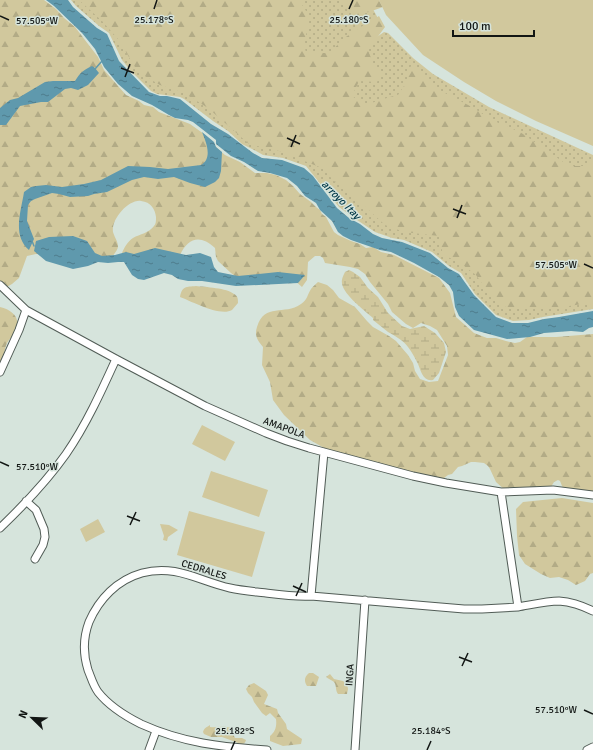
<svg xmlns="http://www.w3.org/2000/svg" width="593" height="750" viewBox="0 0 593 750" font-family="Signika,sans-serif">
<style>
.grass{fill:url(#grass-dots)}
.forest{fill:url(#forest-firs)}
.wetland{fill:url(#wetland-marsh)}
.pitch{fill:#d1c89d}
.water{fill:url(#water-ripples)}
.lines{fill:none;stroke-linecap:round;stroke-linejoin:round}
.stream{stroke:#5f99ad;stroke-width:1.5}
.minor-casing{stroke:#515c56;stroke-width:9}
.minor{stroke:#fff;stroke-width:7}
.ticks{fill:none;stroke:#121614;stroke-width:1.5}
.labels{text-anchor:middle;dominant-baseline:central;stroke-width:3;stroke-linejoin:round;paint-order:stroke}
.street-label{font-size:10px;fill:#121614;stroke:#d6e4dc}
.water-label{font-size:11px;font-style:italic;fill:#003847;stroke:#d6e4dc}
.ticks-label{font-size:10px;text-anchor:middle;fill:#121614;stroke:#d6e4dc;stroke-width:3;stroke-linejoin:round;paint-order:stroke}
</style>
<defs>
<pattern id="grass-dots" width="8" height="8" patternUnits="userSpaceOnUse"><rect width="8" height="8" fill="#d1c89d"/><path d="M2 2h.1M6 6h.1" fill="none" stroke="#b2ab86" stroke-width="1.8" stroke-linecap="round"/></pattern>
<pattern id="forest-firs" width="22" height="20" patternUnits="userSpaceOnUse"><rect width="22" height="20" fill="#d1c89d"/><path d="M5 1l3.5 6h-7zM16 11l3.5 6h-7z" fill="#b2ab86"/></pattern>
<pattern id="wetland-marsh" width="20" height="14" patternUnits="userSpaceOnUse"><rect width="20" height="14" fill="#d1c89d"/><path d="M1 5h8M5 5V1M11 12h8M15 12V8" fill="none" stroke="#b2ab86"/></pattern>
<pattern id="water-ripples" width="26" height="14" patternUnits="userSpaceOnUse"><rect width="26" height="14" fill="#5f99ad"/><path d="M2 4q2-2 4 0t4 0M15 11q2-2 4 0t4 0" fill="none" stroke="#4d7c8c"/></pattern>
</defs>
<rect width="100%" height="100%" fill="#d6e4dc"/>
<path class="grass" d="M71,0H135L296,93L384,32L388,33L413,58L433,74L489,107L593,155V309L543,317L529,320L513,321L496,315L475,294L461,273L449,266L432,252L404,240L392,238L375,232L351,216L339,207L306,166L283,158L263,155L256,151L242,144L228,131L213,121L184,99L180,97L157,94L151,91L130,70L122,60L109,33L99,26L76,6Z
M266,0H368L380,22L300,83Z"/>
<path class="forest" d="M0,0H44L56,9L64,18L75,27L98,57L104,70L126,95L139,101L144,105L153,107L159,112L190,124L204,134L218,149L225,155L240,162L255,173H267L276,175L286,180L293,186L300,194L311,202L316,207L320,210L322,214L326,217L334,232L338,235L351,241L360,244L366,248L373,247L381,252L394,255L439,278L450,293L456,317L474,333L487,338H496L506,341L515,343L520,342L527,337H556L593,334V495L564,489L562,486L560,481L558,480L554,482L549,490L506,491L496,482L490,469L488,466L484,463L475,462H471L462,466L458,467L452,474L448,475L444,478L431,480L326,449L310,440L284,415L273,400L270,382L262,365L263,347C258,341 254,336 257,327C265,302 284,316 301,304C308,299 307,295 311,289C313,286 316,284 318,282L327,285L333,290L339,298L355,307L367,321L373,327L389,336L396,341L408,355L413,363L415,371L420,379L429,382L438,381L448,355L447,346L437,330L430,326L421,323L413,328L406,324L392,312L388,304L370,282L365,274L358,269L350,267L325,263L323,258L320,256H315L308,262L307,280L302,287L294,280L239,279L231,273L218,261L216,257L215,248C200,234 188,238 180,255L123,257L122,253C124,248 128,241 133,238C140,234 149,233 154,226C156,224 156,221 156,217C155,209 151,202 141,201C129,199 111,219 113,232C114,236 118,242 118,246C118,250 114,254 112,257L36,254L27,256L19,278L12,284L5,288L0,286Z
M79,0H299L306,11L309,22L304,44L306,53H330L343,39L359,28L379,16L385,27L368,50L374,66L381,72L377,82L359,81L352,96L365,105L390,97L398,95L406,83L412,62L439,90L470,106L494,121L520,132L569,166H587L593,162V306L582,304L550,309H509L493,299L476,275L459,262L443,255L439,236L404,232L385,225L349,192L334,181L322,168L279,151L249,144L208,108L184,93L160,85L138,72L118,39L102,21Z
M343,0H379L383,7L369,12L356,14L343,5Z
M196,286C205,287 227,288 234,294C238,296 238,299 238,303C236,305 234,308 232,310C220,317 191,301 180,297C182,286 186,287 196,286Z
M0,307C13,310 22,319 15,332C13,336 9,339 7,343C4,350 4,358 0,364Z
M562,498L593,503V573L590,574L585,581L576,585L568,580L559,577L550,578L541,574L525,564L519,555L517,536L516,509L523,502Z
M309,673H313L319,677L316,686H307C304,681 304,677 309,673Z
M330,674L334,679L343,681L347,684L348,689L347,694H338C335,690 337,686 334,682C332,680 328,679 326,677Z
M254,683L266,691L268,695L264,704L277,709L278,713L286,724L287,729L302,739L301,744L283,746L270,741V736C275,732 277,727 276,719L270,713L266,716L262,713L254,702L252,697L248,693L246,689L249,685Z
M210,725V727C219,728 224,725 233,729L234,736L235,738H242L246,740C245,743 244,744 241,744L222,737H211L204,734L203,732C204,728 207,727 210,725Z"/>
<path class="wetland" d="M349,270L353,272L360,277L368,288L378,297L388,313L402,326L410,329L424,326L435,333L444,343L446,352L439,373L433,380C423,382 421,371 418,364C415,358 412,352 408,347C403,340 395,336 388,332C383,328 378,324 373,320V318C365,311 344,295 342,284C341,280 343,276 345,272Z"/>
<path class="pitch" d="M379,0H593V146L536,121L496,101L464,82L423,55L386,15Z
M202,425L235,442L225,461L192,444Z
M211,471L268,490L259,517L202,497Z
M189,511L265,532L252,577L177,555Z
M98,519L105,532L86,542L80,529Z
M160,524L169,525L178,530L168,537L167,541L163,540L164,536Z"/>
<path class="water" d="M46,0H68L73,7L97,28L107,34L119,61L149,92L160,96H167L180,99L211,124L228,134L253,153L262,158L282,160L304,168L313,176L337,208L349,218L360,224L373,234L382,238L402,242L430,253L448,268L459,274L474,295L496,317L512,323H528L544,319L559,317L593,311V327L589,328L583,332L571,331L544,333L530,337L519,338L507,339L474,330L459,316L455,307L453,292L449,285L439,277L414,263L391,252L380,250L351,240L343,236L338,232L332,221L320,210L316,203L305,196L297,186L287,178L270,173L258,171L244,162L231,156L216,144V140L193,122L188,120L175,118L169,115L152,105L132,96L118,84L104,67L95,49L82,33L54,6Z
M92,66L95,68L99,73L88,85L78,90L71,88L65,89L48,102H41L20,106L6,125H0V108L10,100L18,98L45,82L53,81H75C80,73 83,70 92,66Z
M202,132L214,142L216,147L222,152L221,171L219,178L215,182L205,187L190,183L174,177L158,179L144,177L132,180L107,192L94,194L88,196L70,197L59,194L52,193L35,199L31,201L28,205L27,221L34,239L29,250C12,235 21,212 24,192L31,187L36,186L46,185L62,187L84,184L101,180L128,166L150,167L168,169L201,165C213,158 206,142 202,132Z
M73,236L87,241L95,253L102,256L115,255L126,252L134,254L155,248L186,255L200,253L211,257L214,267L218,272L238,276L278,272L305,275L298,283L236,286L202,281H188L178,279L172,275L164,273L144,280L138,279L132,275L124,262H118L108,263L98,262L88,266L73,269L46,261L34,251L36,241L49,237Z"/>
<g class="lines">
<path class="stream" d="M95,69L102,61
M32,241L34,246"/>
<defs>
<path id="minor" d="M0,285L26,310L116,359L205,406L266,433L287,441L309,448L413,476L446,483L501,492L553,490L593,495
M0,372L19,330L26,310
M501,492L518,607C530,605 547,601 559,601C571,602 583,606 593,611
M26,501L36,510L44,529L45,537L43,545L35,559
M0,528C24,505 47,481 66,454C86,425 101,392 116,359
M311,596L324,452
M149,750L156,731
M267,750C221,747 183,743 141,724C125,716 109,706 98,692C93,685 91,677 88,670C83,654 83,638 89,622C99,599 117,580 142,573C176,564 199,581 230,588C239,590 248,591 257,592C275,594 293,597 311,596L464,609H482L518,607
M355,750L365,600
M587,750L593,747"/>
</defs>
<use href="#minor" class="minor-casing"/>
<use href="#minor" class="minor"/>
</g>
<path class="ticks" d="M154,9L157,0M349,9L353,0M0,16L9,20M121,68L134,73M125,77L130,64M287,138L300,144M291,147L296,135M453,209L466,214M457,218L462,205M584,264L593,268M0,462L9,466M127,516L140,521M130,525L136,512M293,586L306,592M296,596L302,583M459,657L472,662M462,666L468,653M584,710L593,714M231,750L235,741M427,750L431,741"/>
<g class="labels">
<g class="street-label">
<text transform="translate(284 428) rotate(20)">AMAPOLA</text>
<text transform="translate(204 570) rotate(17)">CEDRALES</text>
<text transform="translate(350 675) rotate(-86)">INGA</text>
</g>
<g class="water-label">
<text transform="translate(341 200) rotate(45)">arroyo Itay</text>
</g>
</g>
<g class="ticks-label">
<text x="154" y="23">25.178°S</text>
<text x="349" y="23">25.180°S</text>
<text x="37" y="24">57.505°W</text>
<text x="556" y="268">57.505°W</text>
<text x="37" y="470">57.510°W</text>
<text x="556" y="713">57.510°W</text>
<text x="235" y="734">25.182°S</text>
<text x="431" y="734">25.184°S</text>
</g>
<g transform="translate(32 718) rotate(293)" stroke="#d6e4dc" stroke-width="3" paint-order="stroke">
<path d="M0-3L7 15L0 10L-7 15Z" fill="#121614"/>
<text y="-6" font-size="11" font-weight="bold" text-anchor="middle" fill="#121614">N</text>
</g>
<path d="M453 30v6h81v-6" fill="none" stroke="#121614" stroke-width="2"/>
<text x="459" y="30" font-size="12" fill="#121614" stroke="#d6e4dc" stroke-width="3" paint-order="stroke">100 m</text>
</svg>
